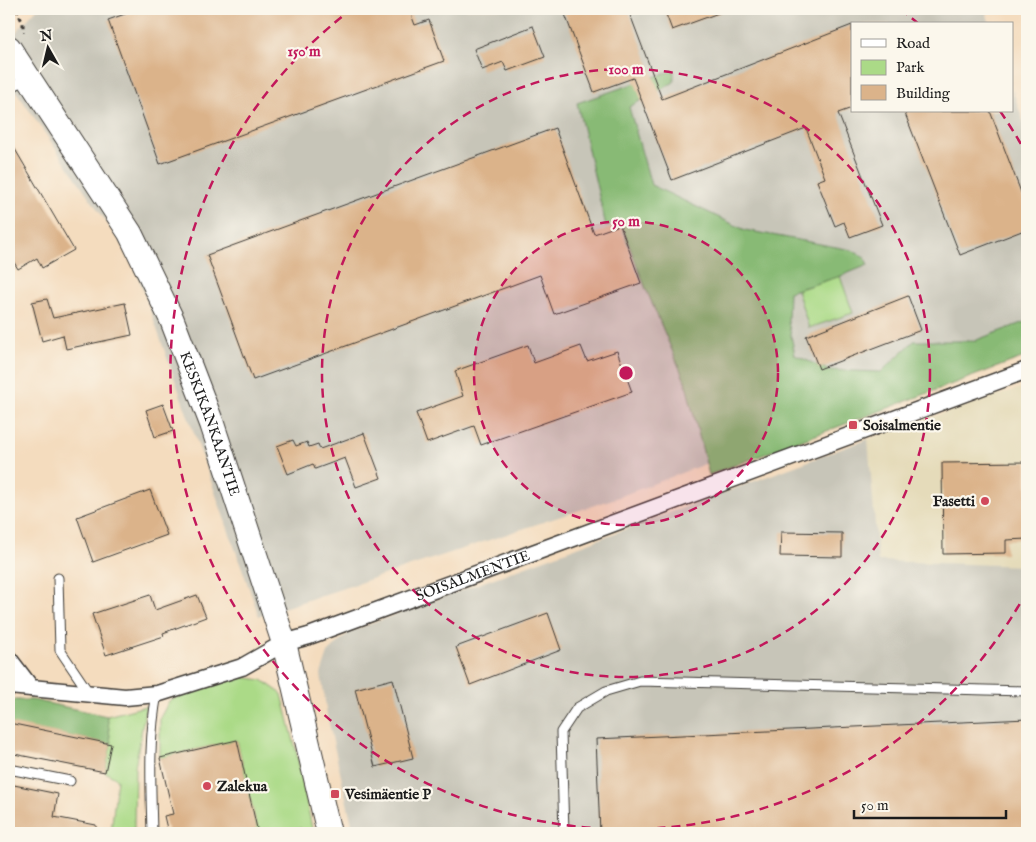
<svg xmlns="http://www.w3.org/2000/svg" width="1036" height="842" font-family="'IM FELL English',serif">
<rect width="100%" height="100%" fill="#fbf7ec"/>
<filter id="ink" filterUnits="userSpaceOnUse"><feTurbulence type="fractalNoise" baseFrequency=".02" numOctaves="2"/><feDisplacementMap in="SourceGraphic" scale="10" xChannelSelector="R" yChannelSelector="G"/><feConvolveMatrix kernelMatrix="1 2 1 2 8 2 1 2 1" color-interpolation-filters="sRGB"/></filter>
<filter id="wash" filterUnits="userSpaceOnUse"><feTurbulence type="fractalNoise" baseFrequency=".0096" numOctaves="4" result="noise"/><feDisplacementMap in="SourceGraphic" scale="20" xChannelSelector="R" yChannelSelector="G"/><feGaussianBlur stdDeviation="1.12" result="paint"/><feColorMatrix in="noise" values="0 0 0 0 0 0 0 0 0 0 0 0 0 0 0 0 0 1.4 0 .05"/><feComposite in="paint" operator="in"/></filter>
<g filter="url(#wash)">
<rect width="100%" height="100%" fill="#f4dcbe"/>
<path fill="#e5dbba" d="M 1027,386 L 1027,566 L 878,562 L 868,439 L 959,408 Z"/>
<path fill="#c7c5b8" d="M 37,9 L 985,9 L 990,24 L 852,24 L 852,111 L 1012,111 L 1012,89 L 1027,132 L 1027,341 L 616,498 L 259,616 L 132,259 L 9,81 L 9,40 Z
M 868,439 L 878,561 L 1027,566 L 1027,833 L 354,833 L 327,715 L 321,674 L 328,653 L 349,632 Z"/>
<path fill="#abda87" stroke="#647b52" d="M 840,276 L 853,313 L 809,328 L 797,290 Z
M 241,677 L 262,680 L 282,694 L 296,750 L 313,833 L 302,833 L 301,828 L 271,833 L 258,833 L 237,740 L 160,758 L 160,718 L 169,701 L 187,693 Z
M 146,706 L 135,767 L 134,827 L 135,833 L 112,833 L 112,824 L 117,779 L 105,772 L 111,744 L 107,716 Z"/>
<path fill="#88ba74" stroke="#526b48" d="M 674,70 L 674,82 L 629,107 L 651,185 L 745,230 L 852,250 L 865,258 L 868,265 L 841,276 L 789,292 L 788,321 L 795,355 L 828,370 L 881,372 L 914,341 L 974,341 L 1027,321 L 1027,356 L 709,475 L 685,381 L 646,289 L 620,222 L 606,226 L 577,103 Z
M 9,700 L 33,700 L 107,716 L 111,744 L 9,724 Z"/>
<g id="blocks">
<path fill="#dbb38a" d="M 139,9 L 409,9 L 415,25 L 429,20 L 444,61 L 160,164 L 108,20 Z
M 563,9 L 628,9 L 662,99 L 852,25 L 852,108 L 838,113 L 882,225 L 850,237 L 844,222 L 835,226 L 817,181 L 825,178 L 806,128 L 672,180 L 633,78 L 594,92 Z
M 664,9 L 724,9 L 724,11 L 672,30 Z
M 533,26 L 545,57 L 507,71 L 503,62 L 482,70 L 474,49 Z
M 904,111 L 990,111 L 1027,208 L 1027,229 L 960,255 Z
M 555,128 L 594,234 L 620,225 L 641,283 L 554,314 L 540,275 L 253,380 L 207,255 Z
M 9,139 L 74,250 L 42,268 L 37,258 L 18,269 L 9,254 Z
M 908,296 L 921,330 L 819,369 L 806,336 Z
M 47,299 L 53,318 L 125,303 L 132,335 L 66,349 L 63,335 L 42,341 L 32,302 Z
M 528,345 L 534,363 L 581,346 L 587,361 L 617,351 L 632,392 L 481,445 L 474,426 L 427,443 L 416,413 L 463,396 L 455,371 Z
M 163,404 L 173,431 L 155,437 L 146,410 Z
M 364,433 L 381,478 L 356,487 L 345,458 L 315,469 L 313,464 L 288,474 L 277,446 L 293,440 L 296,446 L 307,442 L 309,447 L 318,444 L 320,449 Z
M 1027,462 L 1027,539 L 1006,540 L 1006,553 L 943,554 L 942,463 Z
M 150,490 L 167,535 L 93,562 L 77,517 Z
M 781,532 L 842,533 L 842,557 L 780,556 Z
M 150,595 L 155,610 L 197,595 L 206,617 L 163,633 L 164,636 L 106,655 L 92,614 Z
M 548,613 L 561,650 L 470,685 L 456,647 Z
M 393,679 L 413,758 L 375,767 L 355,689 Z
M 1027,719 L 1027,833 L 600,833 L 596,739 Z
M 9,723 L 111,744 L 105,772 L 9,753 Z
M 237,740 L 258,833 L 168,833 L 164,816 L 173,814 L 160,758 Z
M 9,784 L 58,794 L 54,817 L 96,825 L 96,833 L 9,833 Z"/>
</g>
</g>
<g filter="url(#ink)">
<use href="#blocks" fill-opacity="0" stroke="#3c3934" stroke-width="1"/>
<g fill="none" stroke-linecap="round" stroke-linejoin="round">
<g stroke="#3c3934" stroke-width="11">
<path id="lane" d="M 9,88 L 28,79
M 58,578 L 60,650 L 89,693
M 9,769 L 70,781
M 152,833 C 151,787 148,740 157,694
M 564,833 L 561,732 L 577,708 L 606,691 L 640,681 L 1027,691"/>
</g>
<g stroke="#3c3934" stroke-width="19">
<g id="street">
<path id="s1" d="M 9,659 L 31,688 L 125,697 L 157,694 L 242,667 L 284,643 L 309,636 L 1027,370"/>
<path d="M 9,686 L 31,688"/>
</g>
</g>
<g stroke="#3c3934" stroke-width="26">
<g id="secondary">
<path id="s2" d="M 9,48 L 130,233 L 172,320 L 212,424 L 284,643 L 329,833"/>
</g>
</g>
<path stroke="#3c3934" stroke-width="3" stroke-dasharray="4 4" stroke-linecap="butt" d="M 16,9 L 23,23 L 23,32"/>
<use href="#lane" stroke="#fff" stroke-width="9"/>
<use href="#street" stroke="#fff" stroke-width="16"/>
<use href="#secondary" stroke="#fff" stroke-width="24"/>
</g>
</g>
<circle cx="626" cy="373" r="152" fill="#c2185b" fill-opacity=".12"/>
<g fill="none" stroke="#c2185b" stroke-width="2.5" stroke-dasharray="9 6">
<circle cx="626" cy="373" r="152"/>
<circle cx="626" cy="373" r="304"/>
<path d="M1027 591A456 456 0 1 1 352 9M900 9A456 456 0 0 1 919 24M1000 111A456 456 0 0 1 1027 155"/>
</g>
<g fill="#d1495b" stroke="#fbf7ec" stroke-width="2">
<rect x="848" y="420" width="10" height="10" rx="2.5"/>
<circle cx="985" cy="501" r="5"/>
<circle cx="207" cy="786" r="5"/>
<rect x="330" y="789" width="10" height="10" rx="2.5"/>
</g>
<g text-anchor="middle" stroke-width="4.5" stroke-linejoin="round" paint-order="stroke">
<g font-size="15" fill="#1c1c1c" stroke="#fbf7ec">
<text dy="5" stroke="none"><textPath href="#s2" startOffset="428">KESKIKANKAANTIE</textPath></text>
<text dy="5" stroke="none"><textPath href="#s1" startOffset="501">SOISALMENTIE</textPath></text>
</g>
<g font-size="15" font-weight="bold" fill="#1c1c1c" stroke="#fbf7ec" text-anchor="start">
<text x="863" y="430">Soisalmentie</text>
<text x="975" y="506" text-anchor="end">Fasetti</text>
<text x="217" y="791">Zalekua</text>
<text x="345" y="799">Vesimäentie P</text>
</g>
</g>
<circle cx="626" cy="373" r="8" fill="#c2185b" stroke="#fbf7ec" stroke-width="2.5"/>
<g font-size="15" text-anchor="middle" font-weight="bold" fill="#c2185b" stroke="#fbf7ec" stroke-width="4.5" stroke-linejoin="round" paint-order="stroke">
<text x="304" y="56">150 m</text>
<text x="626" y="74">100 m</text>
<text x="626" y="226">50 m</text>
</g>
<rect width="1036" height="842" fill="none" stroke="#fbf7ec" stroke-width="30"/>
<rect x="851" y="22" width="162" height="90" fill="#fbf7ec" stroke="#a29f99"/>
<rect x="861" y="39" width="25" height="8" fill="#ffffff" stroke="#a29f99"/>
<text x="896" y="48" font-size="15" fill="#1c1c1c">Road</text>
<rect x="861" y="60" width="25" height="15" fill="#abda87" stroke="#a29f99"/>
<text x="896" y="72" font-size="15" fill="#1c1c1c">Park</text>
<rect x="861" y="85" width="25" height="15" fill="#dbb38a" stroke="#a29f99"/>
<text x="896" y="98" font-size="15" fill="#1c1c1c">Building</text>
<g transform="translate(48 48) rotate(352)" stroke="#fbf7ec" stroke-width="4" paint-order="stroke">
<path d="M0-4L9 19L0 12L-9 19Z" fill="#1c1c1c"/>
<text y="-8" font-size="14" font-weight="bold" text-anchor="middle" fill="#1c1c1c">N</text>
</g>
<path d="M854 810v8h152v-8" fill="none" stroke="#1c1c1c" stroke-width="2.5"/>
<text x="861" y="810" font-size="15" fill="#1c1c1c" stroke="#fbf7ec" stroke-width="4" paint-order="stroke">50 m</text>
</svg>
